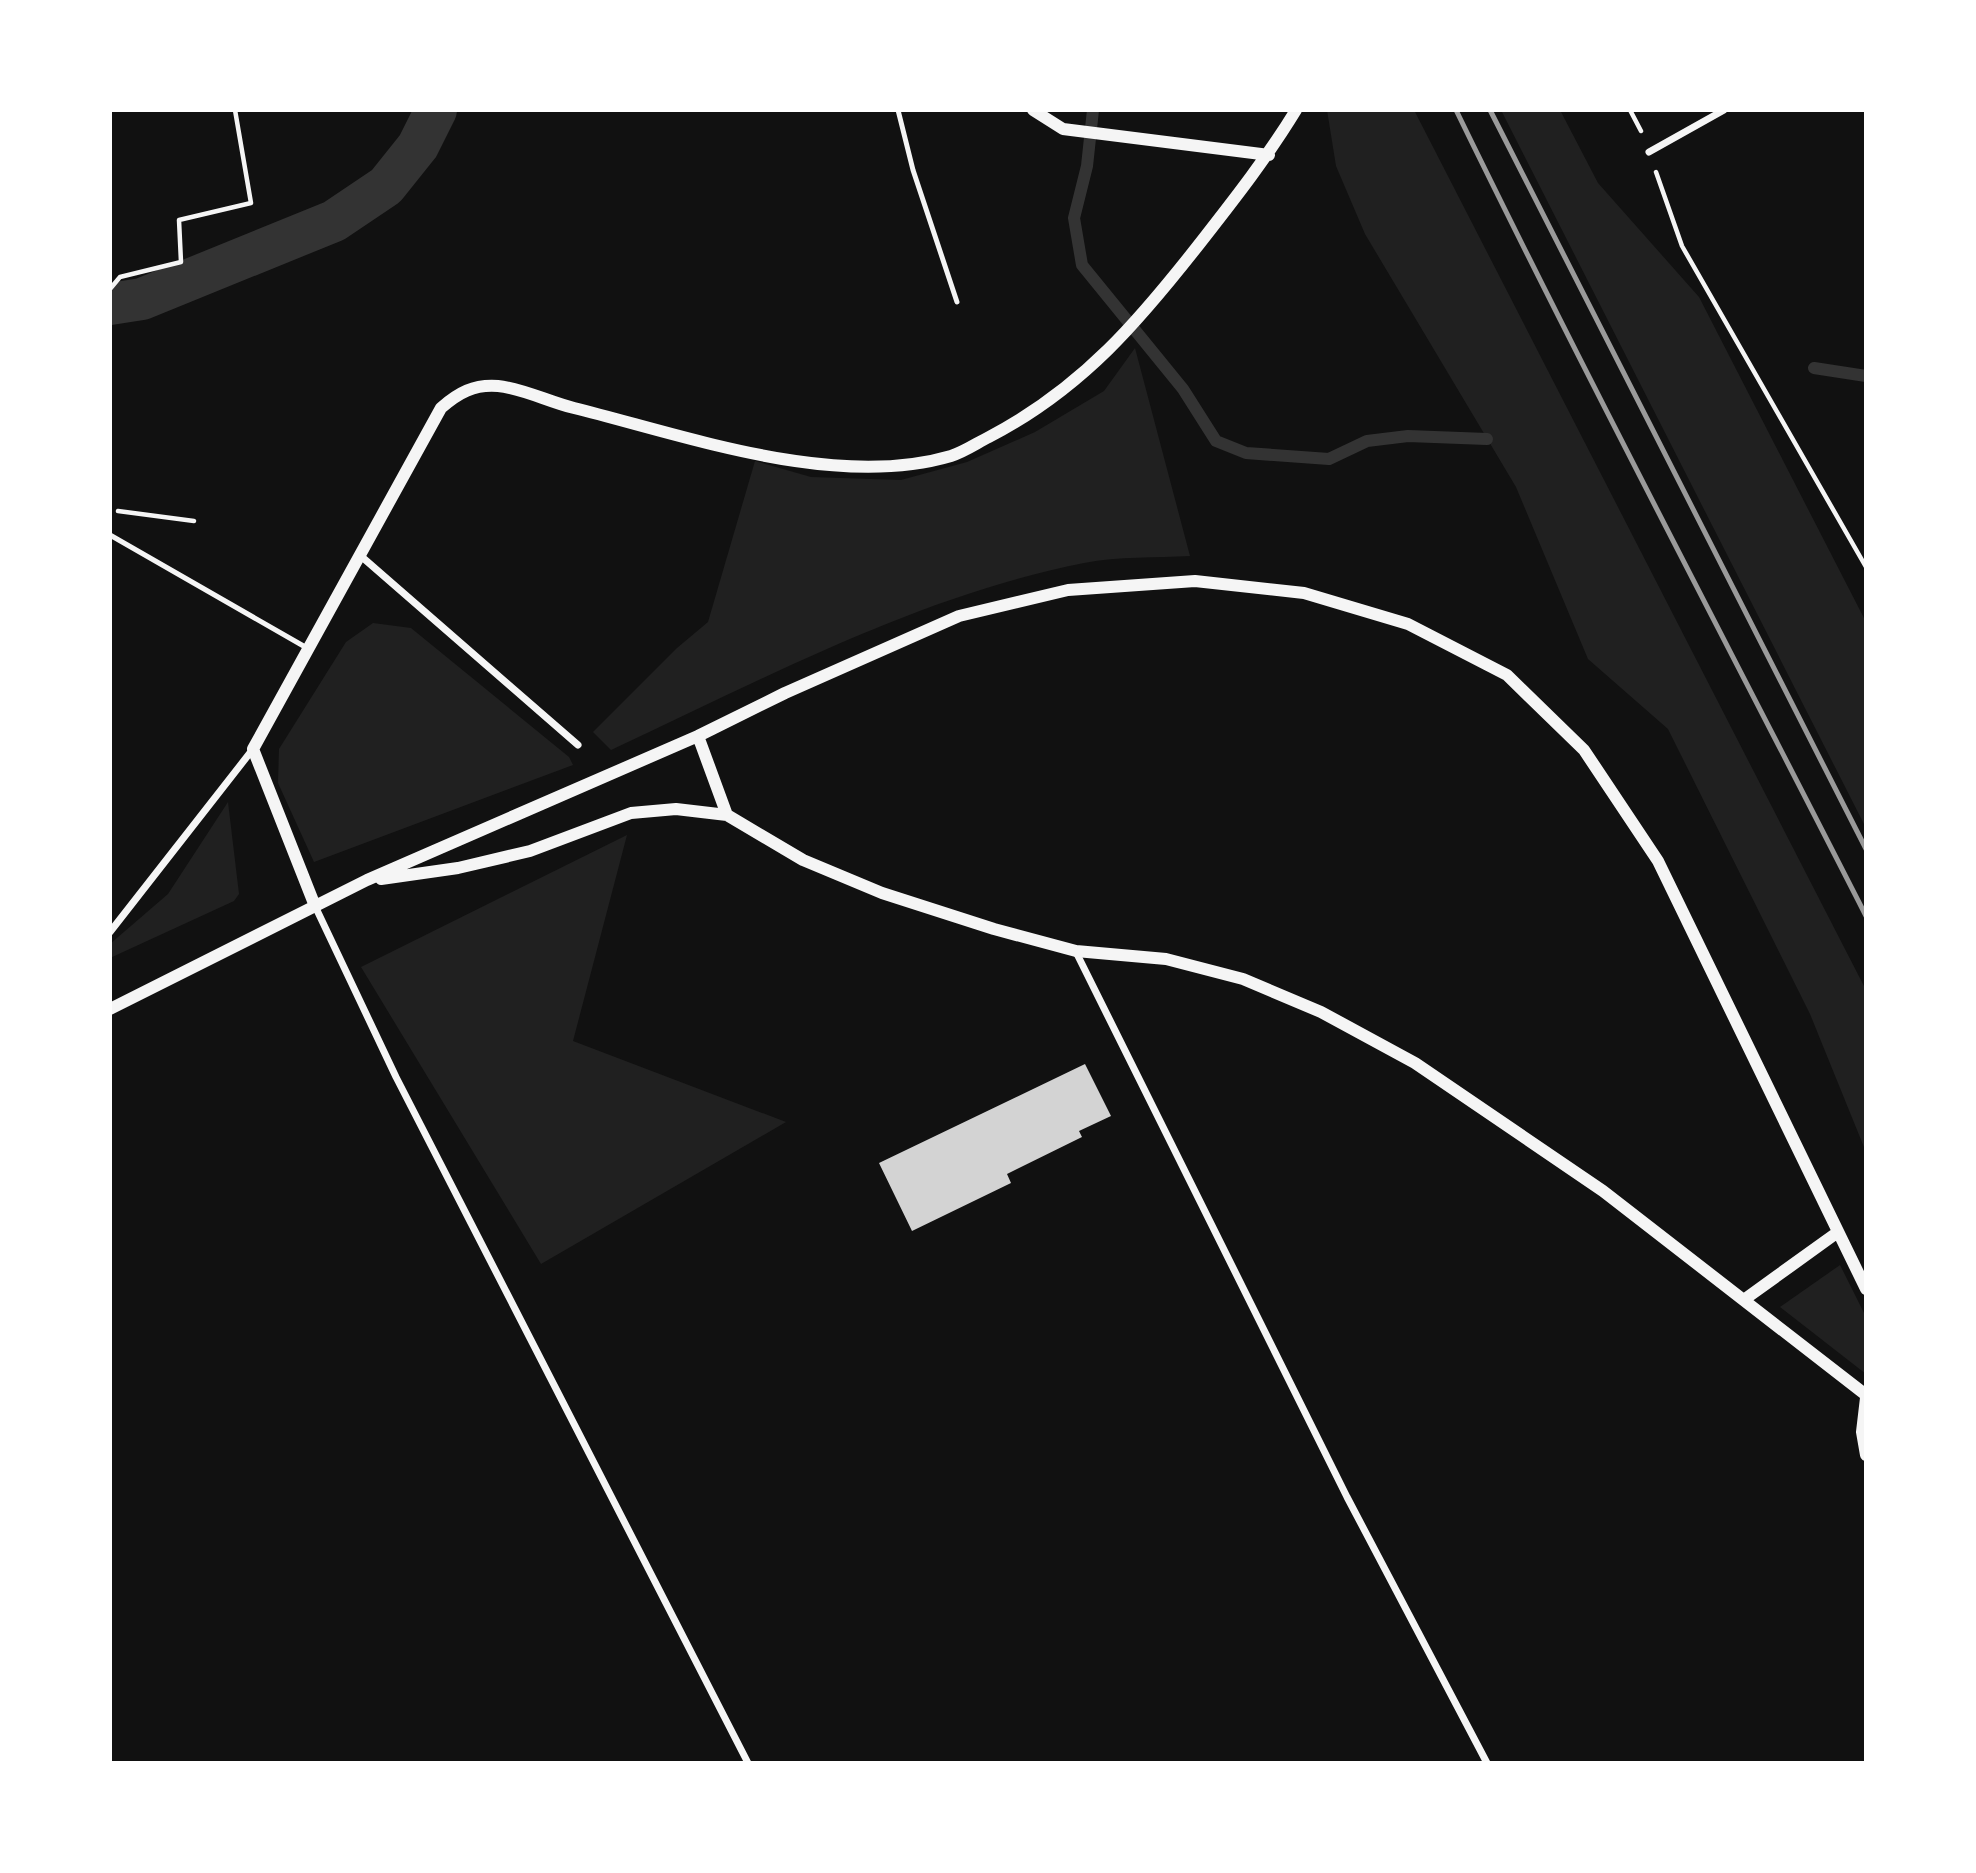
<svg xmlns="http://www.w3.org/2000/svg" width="1976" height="1873" font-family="Signika,sans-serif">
<rect width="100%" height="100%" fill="#111"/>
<path fill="#202020" d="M 1327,110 L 1414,110 L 1866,990 L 1866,1152 L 1810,1014 L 1668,729 L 1588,659 L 1516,487 L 1365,234 L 1336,166 Z
M 1501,110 L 1560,110 L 1598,183 L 1699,297 L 1866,622 L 1866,828 Z
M 1135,348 L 1190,556 C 1156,558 1118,556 1084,563 C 917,596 764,679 611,750 L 593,732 L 677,648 L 708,622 L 755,461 L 811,477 L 901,480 L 967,462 L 1035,432 L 1104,391 Z
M 373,623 L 411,628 L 569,757 L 573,765 L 314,862 L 278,783 L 279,749 L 346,642 Z
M 228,802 L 239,894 L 234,901 L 110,958 L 110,944 L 168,894 Z
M 627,835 L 573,1041 L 786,1122 L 541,1264 L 361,967 Z
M 1840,1265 L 1866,1317 L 1866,1374 L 1780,1307 Z"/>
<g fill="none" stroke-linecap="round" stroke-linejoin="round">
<path stroke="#333" stroke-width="12" d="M 1093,110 L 1087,166 L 1074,218 L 1082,265 L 1183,389 L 1216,441 L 1246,453 L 1329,459 L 1367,441 L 1408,436 L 1487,439
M 1814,368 L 1866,376"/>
<path stroke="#333" stroke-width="42" d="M 110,304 L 142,299 L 334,221 L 386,186 L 418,146 L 436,110"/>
</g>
<path fill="#d3d3d3" d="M 1085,1064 L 1111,1116 L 1079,1131 L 1082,1137 L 1007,1174 L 1011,1183 L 912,1231 L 879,1163 Z"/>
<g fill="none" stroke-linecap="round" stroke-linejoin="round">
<path stroke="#f5f5f5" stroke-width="4.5" d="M 1630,110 L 1641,131
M 1656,172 L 1682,246 L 1866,567
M 110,289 L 120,277 L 181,262 L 179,220 L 251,203 L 235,110
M 118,511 L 194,521"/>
<path stroke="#f5f5f5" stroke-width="5" d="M 898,110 L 913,170 L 957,302
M 110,535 L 307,648"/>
<path stroke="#f5f5f5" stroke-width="7" d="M 1649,152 L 1724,110
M 362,557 L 578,745
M 315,906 L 396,1077 L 748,1763
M 110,932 L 253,749
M 1076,952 L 1347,1497 L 1487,1763"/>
<path stroke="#f5f5f5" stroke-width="12" d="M 1033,110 L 1063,129 L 1269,155
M 698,736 L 727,815
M 381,879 L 458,868 L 530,851 L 631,813 L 676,809 L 727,815 L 803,860 L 882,893 L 994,929 L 1076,951 L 1166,959 L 1243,979 L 1321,1012 L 1415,1063 L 1603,1191 L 1866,1395
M 315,906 L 253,749 L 441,408 C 458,393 474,384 498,386 C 522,388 549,402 574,408 C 687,436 836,490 951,456 C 964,452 977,443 989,437 C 1083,388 1140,320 1204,238 C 1236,197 1268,156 1296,110
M 110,1009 L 367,880 L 698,736 L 785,693 L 959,616 L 1068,590 L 1195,581 L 1304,593 L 1408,624 L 1507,675 L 1584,750 L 1658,861 L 1866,1289
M 1745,1299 L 1838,1232
M 1866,1398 L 1862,1432 L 1866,1455"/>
<path stroke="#9a9a9a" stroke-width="5" d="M 1456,110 C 1588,381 1729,647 1866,916
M 1490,110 L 1866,849"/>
</g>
<rect width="1976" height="1873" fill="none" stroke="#ffffff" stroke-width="224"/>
</svg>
